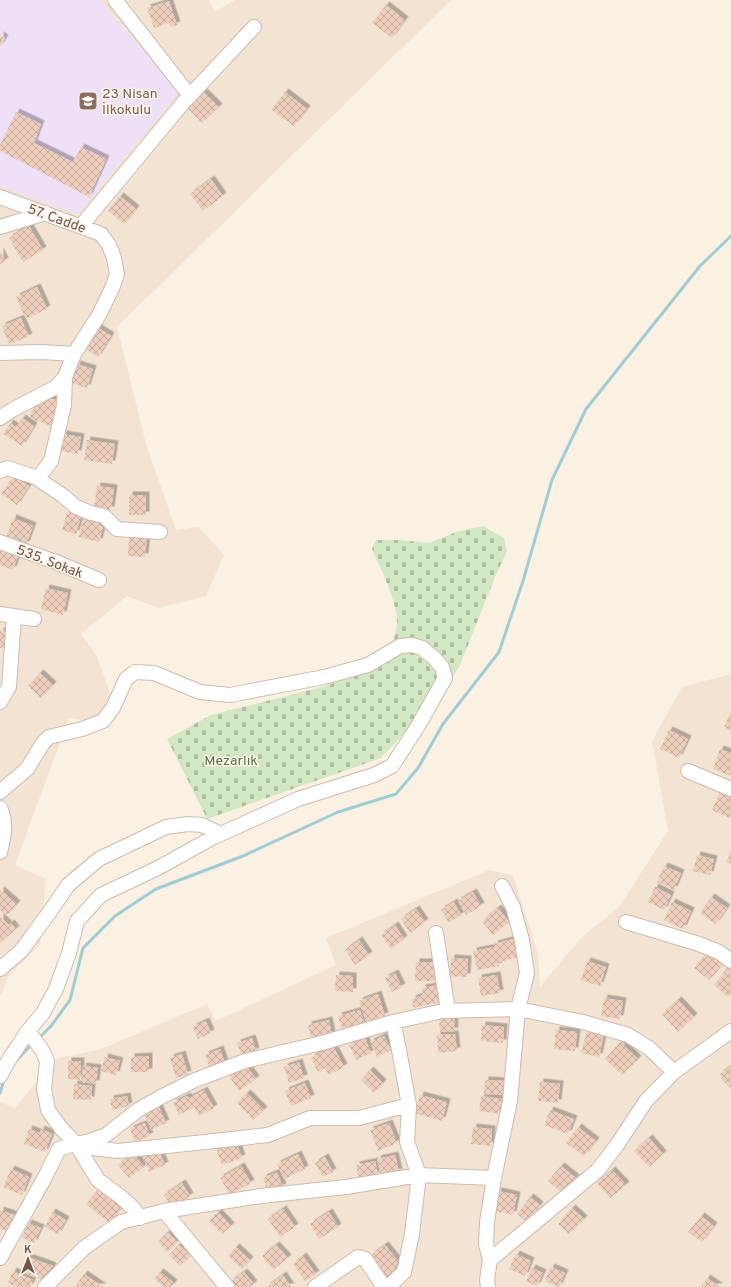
<svg xmlns="http://www.w3.org/2000/svg" width="731" height="1287" font-family="Overpass,sans-serif">
<defs>
<pattern id="cemetery-stones" width="16" height="16" patternUnits="userSpaceOnUse"><rect width="16" height="16" fill="#d2e7c3"/><path d="M2 7V4a2 2 0 0 1 4 0v3zM10 15v-3a2 2 0 0 1 4 0v3z" fill="#afbea0"/></pattern>
<pattern id="building-cross-hatch" width="8" height="8" patternUnits="userSpaceOnUse"><rect width="8" height="8" fill="#eecfbd"/><path d="M0 0l8 8M0 8l8-8" fill="none" stroke="#c5ab9c"/></pattern>
<filter id="shadow"><feDropShadow dx="3.5" dy="-3.5" stdDeviation="0" flood-color="#0004"/></filter>
</defs>
<rect width="100%" height="100%" fill="#fbf1e3"/>
<path fill="#f2e3d2" d="M 0,0 L 209,0 L 215,12 L 235,0 L 451,0 L 117,327 L 146,444 L 176,530 L 199,527 L 224,555 L 206,596 L 159,608 L 127,596 L 81,634 L 96,655 L 114,703 L 96,722 L 69,718 L 15,865 L 46,879 L 40,945 L 10,974 L 0,996 Z
M 731,674 L 731,1287 L 0,1287 L 0,1102 L 15,1108 L 56,1059 L 101,1049 L 207,1004 L 216,1021 L 336,965 L 326,938 L 489,870 L 513,875 L 538,954 L 540,987 L 581,938 L 619,907 L 668,831 L 652,741 L 682,687 Z"/>
<path fill="#eee0f7" d="M 0,0 L 100,0 L 179,92 L 77,215 L 0,186 Z"/>
<path fill="url(#cemetery-stones)" d="M 483,526 L 504,538 L 507,551 L 495,577 L 460,665 L 444,690 L 381,758 L 207,819 L 167,739 L 211,715 L 322,687 L 385,665 C 389,652 396,637 397,623 C 397,600 381,570 372,549 L 376,540 L 398,540 L 429,543 L 459,531 Z"/>
<g fill="none" stroke-linecap="round" stroke-linejoin="round">
<path stroke="#a0cdd4" stroke-width="3" d="M 38,1039 L 51,1026 L 70,1000 L 83,948 L 115,916 L 156,889 L 243,856 L 338,812 L 396,794 L 418,768 L 443,724 L 499,652 L 523,581 L 552,480 L 586,409 L 700,266 L 731,236
M 15,1062 L 32,1044
M 0,1093 L 4,1080"/>
</g>
<path fill="url(#building-cross-hatch)" filter="url(#shadow)" d="M 169,1 L 177,25 L 171,27 L 169,23 L 154,28 L 147,8 Z
M 386,5 L 405,20 L 392,38 L 372,23 Z
M 0,35 L 5,38 L 0,47 Z
M 204,92 L 219,107 L 202,123 L 187,108 Z
M 285,92 L 307,109 L 294,126 L 271,110 Z
M 16,112 L 41,124 L 34,143 L 73,162 L 81,147 L 106,159 L 89,197 L 0,151 L 0,145 Z
M 211,179 L 223,196 L 203,211 L 190,194 Z
M 120,196 L 136,209 L 124,224 L 108,211 Z
M 29,226 L 43,250 L 23,262 L 9,238 Z
M 0,251 L 5,261 L 0,264 Z
M 37,287 L 47,309 L 26,319 L 16,297 Z
M 21,318 L 29,337 L 9,344 L 2,326 Z
M 97,327 L 111,336 L 98,357 L 83,348 Z
M 77,364 L 93,369 L 87,388 L 71,383 Z
M 48,399 L 57,399 L 59,402 L 54,427 L 30,418 L 31,411 Z
M 22,418 L 34,426 L 22,446 L 3,434 L 10,423 L 16,427 Z
M 63,434 L 81,437 L 78,454 L 60,451 Z
M 87,440 L 115,444 L 112,464 L 84,460 Z
M 13,476 L 29,486 L 17,505 L 1,494 Z
M 97,486 L 114,488 L 111,510 L 94,508 Z
M 129,495 L 146,495 L 146,515 L 129,515 Z
M 67,512 L 81,517 L 76,534 L 62,530 Z
M 13,518 L 33,526 L 26,545 L 6,538 Z
M 84,518 L 104,523 L 99,542 L 79,537 Z
M 129,535 L 147,537 L 145,557 L 128,556 Z
M 0,546 L 19,553 L 13,570 L 0,565 Z
M 46,588 L 68,593 L 63,615 L 41,609 Z
M 0,631 L 7,632 L 5,648 L 0,648 Z
M 40,673 L 53,685 L 41,698 L 28,686 Z
M 731,712 L 731,730 L 724,727 Z
M 669,730 L 688,739 L 679,758 L 660,749 Z
M 720,749 L 731,753 L 731,776 L 713,769 Z
M 720,792 L 731,797 L 731,815 L 729,818 L 712,810 Z
M 731,851 L 731,864 L 726,862 Z
M 697,855 L 714,859 L 710,875 L 693,871 Z
M 664,866 L 681,873 L 674,890 L 657,882 Z
M 655,887 L 671,895 L 664,910 L 648,902 Z
M 1,890 L 17,904 L 6,916 L 0,910 L 0,891 Z
M 473,892 L 481,906 L 466,915 L 458,901 Z
M 711,897 L 727,908 L 716,924 L 700,913 Z
M 454,902 L 461,915 L 449,923 L 441,910 Z
M 672,902 L 691,911 L 683,929 L 664,920 Z
M 498,908 L 509,922 L 493,935 L 482,921 Z
M 416,909 L 425,922 L 410,933 L 401,919 Z
M 0,917 L 1,917 L 9,925 L 11,923 L 16,929 L 0,943 Z
M 395,925 L 404,939 L 391,949 L 381,935 Z
M 513,939 L 518,957 L 499,962 L 496,949 L 499,966 L 477,970 L 473,951 L 495,947 L 494,944 Z
M 359,940 L 369,955 L 355,965 L 345,950 Z
M 708,951 L 723,964 L 709,980 L 694,968 Z
M 451,958 L 468,959 L 467,977 L 450,976 Z
M 587,961 L 606,967 L 600,986 L 581,980 Z
M 416,962 L 436,962 L 436,981 L 415,981 Z
M 728,967 L 731,969 L 731,994 L 728,997 L 714,985 Z
M 395,973 L 402,987 L 392,992 L 385,978 Z
M 336,975 L 353,976 L 353,992 L 335,991 Z
M 497,975 L 500,993 L 481,996 L 478,978 Z
M 438,985 L 441,1002 L 413,1008 L 412,999 L 423,995 L 422,988 Z
M 378,994 L 385,1016 L 366,1022 L 359,1001 Z
M 604,998 L 623,1001 L 620,1019 L 601,1016 Z
M 678,1000 L 694,1017 L 678,1032 L 662,1014 Z
M 360,1010 L 365,1025 L 343,1031 L 338,1016 Z
M 454,1018 L 455,1031 L 440,1032 L 439,1019 Z
M 329,1020 L 332,1036 L 312,1041 L 308,1025 Z
M 206,1021 L 211,1033 L 198,1039 L 193,1027 Z
M 482,1025 L 504,1027 L 503,1043 L 481,1041 Z
M 556,1030 L 577,1032 L 575,1051 L 554,1049 Z
M 587,1031 L 604,1035 L 599,1057 L 581,1053 Z
M 455,1034 L 457,1051 L 438,1053 L 437,1035 Z
M 384,1036 L 391,1050 L 377,1057 L 370,1042 Z
M 252,1038 L 256,1051 L 242,1056 L 237,1043 Z
M 365,1038 L 371,1053 L 356,1060 L 349,1045 Z
M 621,1041 L 625,1044 L 623,1045 L 638,1059 L 622,1075 L 605,1059 Z
M 333,1046 L 344,1067 L 329,1075 L 325,1068 L 318,1072 L 311,1058 Z
M 220,1049 L 225,1063 L 210,1068 L 205,1055 Z
M 182,1054 L 188,1074 L 176,1078 L 170,1058 Z
M 149,1056 L 149,1072 L 131,1072 L 131,1057 Z
M 105,1057 L 120,1061 L 116,1075 L 101,1071 Z
M 68,1061 L 81,1061 L 80,1080 L 68,1079 Z
M 299,1062 L 304,1078 L 289,1083 L 284,1067 Z
M 245,1064 L 256,1079 L 239,1091 L 229,1076 Z
M 83,1066 L 98,1068 L 96,1084 L 81,1082 Z
M 731,1066 L 731,1089 L 722,1080 L 720,1074 Z
M 370,1070 L 383,1083 L 374,1093 L 361,1080 Z
M 485,1080 L 506,1081 L 505,1095 L 484,1094 Z
M 540,1082 L 560,1084 L 558,1103 L 538,1101 Z
M 305,1083 L 311,1098 L 291,1106 L 285,1091 Z
M 74,1084 L 92,1086 L 91,1100 L 73,1099 Z
M 204,1090 L 214,1108 L 199,1116 L 194,1107 L 179,1115 L 173,1103 L 187,1096 L 189,1098 Z
M 247,1093 L 264,1110 L 253,1120 L 237,1103 Z
M 420,1095 L 447,1102 L 442,1121 L 415,1113 Z
M 127,1096 L 129,1106 L 112,1110 L 110,1099 Z
M 481,1096 L 503,1099 L 501,1114 L 479,1111 Z
M 158,1105 L 166,1123 L 151,1130 L 143,1112 Z
M 550,1110 L 574,1119 L 568,1134 L 544,1125 Z
M 145,1123 L 150,1136 L 135,1142 L 130,1129 Z
M 389,1123 L 397,1143 L 378,1151 L 370,1130 Z
M 473,1127 L 492,1129 L 491,1146 L 471,1144 Z
M 578,1127 L 596,1141 L 584,1156 L 566,1143 Z
M 29,1129 L 40,1133 L 41,1129 L 52,1134 L 45,1152 L 24,1144 Z
M 649,1138 L 663,1154 L 649,1167 L 634,1151 Z
M 236,1142 L 242,1158 L 222,1165 L 216,1149 Z
M 159,1151 L 165,1165 L 149,1172 L 143,1157 Z
M 133,1153 L 144,1167 L 129,1178 L 118,1165 Z
M 298,1154 L 305,1169 L 284,1179 L 277,1164 Z
M 395,1155 L 399,1172 L 381,1176 L 377,1159 Z
M 325,1157 L 333,1172 L 323,1177 L 315,1163 Z
M 375,1161 L 378,1175 L 359,1179 L 356,1165 Z
M 241,1166 L 251,1183 L 230,1195 L 220,1178 Z
M 561,1166 L 576,1178 L 563,1193 L 548,1181 Z
M 11,1169 L 29,1177 L 22,1195 L 3,1187 Z
M 612,1170 L 626,1185 L 610,1198 L 597,1183 Z
M 277,1172 L 283,1187 L 268,1192 L 263,1178 Z
M 182,1183 L 190,1196 L 178,1204 L 175,1200 L 170,1204 L 164,1195 Z
M 100,1187 L 123,1205 L 109,1223 L 86,1204 Z
M 498,1191 L 517,1195 L 513,1215 L 494,1211 Z
M 530,1197 L 540,1205 L 527,1222 L 517,1214 Z
M 572,1208 L 584,1219 L 569,1234 L 558,1224 Z
M 283,1209 L 295,1227 L 280,1237 L 268,1219 Z
M 0,1210 L 15,1215 L 9,1232 L 0,1229 Z
M 52,1212 L 66,1220 L 58,1234 L 45,1227 Z
M 218,1212 L 231,1226 L 222,1234 L 209,1221 Z
M 329,1212 L 338,1227 L 319,1239 L 310,1224 Z
M 701,1216 L 714,1226 L 702,1242 L 688,1232 Z
M 28,1223 L 41,1228 L 34,1243 L 22,1238 Z
M 168,1232 L 177,1242 L 167,1252 L 158,1242 Z
M 179,1245 L 191,1256 L 180,1266 L 169,1255 Z
M 276,1245 L 288,1258 L 273,1270 L 262,1256 Z
M 385,1245 L 398,1261 L 392,1273 L 386,1278 L 371,1255 Z
M 236,1247 L 250,1260 L 242,1269 L 228,1256 Z
M 516,1254 L 531,1261 L 525,1276 L 509,1269 Z
M 303,1256 L 316,1274 L 305,1281 L 293,1264 Z
M 28,1257 L 53,1266 L 47,1282 L 22,1272 Z
M 551,1267 L 565,1273 L 559,1287 L 545,1281 Z
M 532,1268 L 543,1273 L 537,1286 L 526,1281 Z
M 13,1271 L 33,1280 L 30,1287 L 17,1287 L 8,1283 Z
M 160,1272 L 174,1283 L 171,1287 L 164,1287 L 154,1279 Z
M 244,1272 L 254,1284 L 250,1287 L 234,1287 L 230,1282 Z
M 84,1274 L 103,1287 L 75,1287 Z
M 283,1275 L 291,1287 L 266,1287 Z
M 707,1278 L 720,1287 L 701,1287 Z"/>
<g fill="none" stroke-linecap="round" stroke-linejoin="round">
<g stroke="#cdbbae" stroke-width="16">
<path id="minor" d="M 115,0 L 190,96
M 0,197 L 101,234 L 109,245 L 114,258 L 117,274 L 113,286 L 99,315 L 74,354 L 65,377 L 56,387 L 12,410 L 0,418
M 81,226 L 183,103 L 254,27
M 0,227 L 45,213
M 0,353 L 41,352 L 74,354
M 0,471 L 7,468 L 35,477 L 62,495 L 76,507 L 91,513 L 104,516 L 117,529 L 160,532
M 38,478 L 51,461 L 64,405 L 65,377
M 0,542 L 56,562 L 99,580
M 0,614 L 34,619
M 0,702 L 9,687 L 14,616
M 688,771 L 731,789
M 0,792 L 27,769 L 43,743 L 49,737 L 82,729 L 103,721 L 113,708 L 126,679 L 135,672 L 154,673 L 200,692 L 230,695 L 324,677 L 368,665 L 400,646 L 412,645 L 422,648 L 434,658 L 442,667 L 445,678 L 418,726 L 392,766 L 374,775 L 298,799 L 212,838 L 158,868 L 101,895 L 77,921 L 69,953 L 56,989 L 43,1013 L 28,1031 L 10,1058 L 0,1076
M 0,808 C 7,822 4,837 0,852
M 626,922 L 696,943 L 719,952 L 731,961
M 436,933 L 448,1011
M 0,969 L 21,951 L 49,913 L 68,885 L 99,859 L 166,827 L 188,824 L 202,825 L 221,834
M 28,1031 L 42,1050 L 47,1061 L 44,1089 L 48,1110 L 61,1128 L 76,1144 L 93,1148 L 118,1151 L 205,1142 L 268,1135 L 310,1118 L 359,1118 L 409,1105
M 76,1144 L 98,1180 L 121,1197 L 133,1208 L 140,1218
M 164,1211 L 227,1287
M 0,1258 L 45,1177 L 59,1149 L 71,1145 L 90,1141 L 106,1135 L 138,1110 L 161,1097 L 193,1081 L 245,1061 L 322,1043 L 393,1022 L 443,1011 L 518,1009 L 583,1022 L 628,1035 L 649,1048 L 674,1072
M 490,1260 L 598,1170 L 617,1145 L 646,1101 L 674,1072 L 731,1031
M 45,1287 L 84,1248 L 121,1222 L 164,1211 L 261,1196 L 346,1187 L 419,1175 L 494,1178
M 315,1287 L 358,1257 L 365,1259 L 384,1287
M 388,1287 L 404,1272 L 412,1234 L 419,1175 L 407,1142 L 409,1105 L 399,1050 L 393,1022
M 488,1287 L 487,1280 L 490,1260 L 486,1244 L 487,1222 L 494,1178 L 510,1101 L 518,1009 L 527,973 L 522,940 L 513,907 L 502,886"/>
</g>
<use href="#minor" stroke="#fff" stroke-width="14"/>
</g>
<defs>
<g id="school-square" transform="scale(1)"><rect x="-9" y="-9" width="18" height="18" rx="4" fill="#8d6e63" stroke="#fef5e9"/><path d="M0-5L7-2L0 1L-7-2ZM-4 1L0 2.5L4 1V4Q0 6-4 4Z" fill="#fff"/></g>
</defs>
<g fill-rule="evenodd">
<use href="#school-square" x="88" y="101"/>
</g>
<g text-anchor="middle" stroke-width="3" stroke-linejoin="round" paint-order="stroke">
<g font-size="14" fill="#785e54" stroke="#fef5e9" text-anchor="start">
<text x="102" y="98">23 Nisan<tspan x="102" dy="16">İlkokulu</tspan></text>
</g>
<g font-size="14" fill="#71584b" stroke="#fef5e9">
<text transform="translate(57 218) rotate(20)" y="5">57. Cadde</text>
<text transform="translate(50 561) rotate(21)" y="5">535. Sokak</text>
</g>
<g font-size="14" fill="#547643" stroke="#fef5e9">
<text x="231" y="765">Mezarlık</text>
</g>
</g>
<g transform="translate(28 1259)" stroke="#fef5e9" stroke-width="3" paint-order="stroke">
<path d="M0-3L7 15L0 10L-7 15Z" fill="#71584b"/>
<text y="-6" font-size="11" font-weight="bold" text-anchor="middle" fill="#71584b">K</text>
</g>
</svg>
